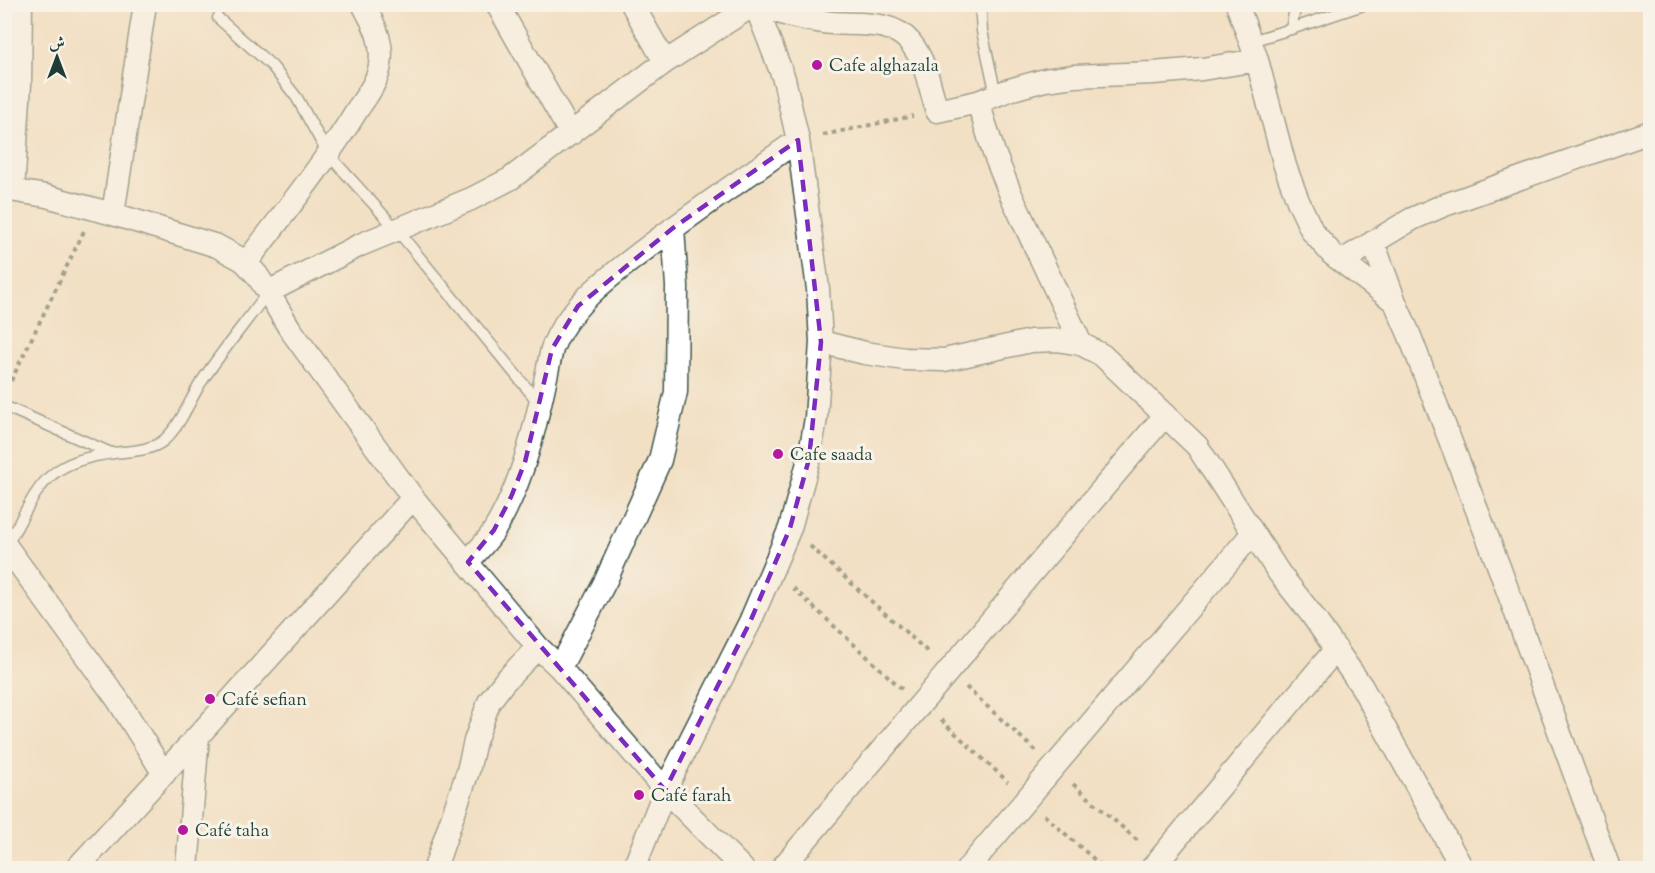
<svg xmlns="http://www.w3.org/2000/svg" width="1655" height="873" font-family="'Sorts Mill Goudy',Amiri,serif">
<rect width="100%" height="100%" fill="#f7f3e8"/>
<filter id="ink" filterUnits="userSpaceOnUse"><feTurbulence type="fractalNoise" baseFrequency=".0167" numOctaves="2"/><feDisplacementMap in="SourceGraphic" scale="12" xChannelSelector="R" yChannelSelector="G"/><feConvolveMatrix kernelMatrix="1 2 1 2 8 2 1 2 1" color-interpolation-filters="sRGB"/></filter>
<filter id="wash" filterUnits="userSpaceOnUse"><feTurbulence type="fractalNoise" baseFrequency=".008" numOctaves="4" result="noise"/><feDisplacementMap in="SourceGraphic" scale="24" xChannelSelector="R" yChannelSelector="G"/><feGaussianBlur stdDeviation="1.35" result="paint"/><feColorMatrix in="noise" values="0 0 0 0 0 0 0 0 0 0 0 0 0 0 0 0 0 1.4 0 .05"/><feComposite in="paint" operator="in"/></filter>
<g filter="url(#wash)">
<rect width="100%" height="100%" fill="#f2e0c4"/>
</g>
<g filter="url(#ink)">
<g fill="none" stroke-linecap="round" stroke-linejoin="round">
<g stroke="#3f554a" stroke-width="13">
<path id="service" d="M 980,4 L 982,31 L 996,95
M 218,18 L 272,66 L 297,98 L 328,154 L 397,230 L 539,403
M 1291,29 L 1366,4
M 1251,41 L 1291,29 L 1296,4
M 4,406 L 111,453
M 5,548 C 39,491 39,462 114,453 C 130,451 150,451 163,441 C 180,427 189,402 200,384 C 221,352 246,322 268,292"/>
</g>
<g stroke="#3f554a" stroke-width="25">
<path id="minor" d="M 497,4 L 571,134
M 632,4 L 665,62
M 756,4 C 770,9 785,15 800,18 C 810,20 821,22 832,23 C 858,25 892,20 910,42 C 926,61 930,88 937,111 L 978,102 L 1009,90 L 1045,80 L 1074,76 L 1153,73 L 1202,69 L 1257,60
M 1237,4 L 1257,60 L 1285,166 L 1298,201 L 1312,231 L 1332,254 L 1395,302
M 978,102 L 994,153 L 1011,195 L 1081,344
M 4,189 L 46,196 L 113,214 L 217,246 L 241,259 L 246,263 L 257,275 L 268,292 L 290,329 L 413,498 L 538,647 L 560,668 L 665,790 L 742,868
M 13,190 L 20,84 L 21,4
M 113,214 L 145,4
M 1373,242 L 1395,302 L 1409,334 L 1499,567 L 1609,868
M 1342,261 L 1412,219 L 1442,206 L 1650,132
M 246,263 C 284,213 324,164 357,110 C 366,97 378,81 380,65 C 384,42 374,24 363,4
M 268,292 L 360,245 L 471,199 L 510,179 L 665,62 L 755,4
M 821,342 L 865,353 L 905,359 L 944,360 L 1031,341 L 1057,340 L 1081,344 L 1102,355 L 1197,446 L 1279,573 L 1312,615 L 1362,687 L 1462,868
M 6,546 L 118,700 L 164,774
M 468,562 C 477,551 488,541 495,529 C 527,476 539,409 552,349 C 568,305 613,274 648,247 C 697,210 747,176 798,140
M 560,668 L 606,580 L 660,460 L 676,392 L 677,286 L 673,228
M 77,868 L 198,736 L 413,498
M 187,868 L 198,736
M 435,868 L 468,771 L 475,741 L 489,702 L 504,682 L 538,647
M 634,868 L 665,790 L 750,622 L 790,528 L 809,459 L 816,418 L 821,342 L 818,289 L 798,140 L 784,79 L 755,4
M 782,868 L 1165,415
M 968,868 L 1252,534
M 1152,868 L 1336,649"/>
</g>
<path stroke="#3f554a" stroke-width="4" stroke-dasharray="4.5 4.5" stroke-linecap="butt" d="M 823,135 L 913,116
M 7,389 L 84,231
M 810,546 L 930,654
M 793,588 L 902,689
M 966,687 L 1036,751
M 941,720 L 1008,782
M 1073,784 L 1139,842
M 1044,815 L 1104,868"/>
<use href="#service" stroke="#fff" stroke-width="10"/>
<use href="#minor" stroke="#fff" stroke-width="22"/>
</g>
</g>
<path d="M0 0H1655V873H0ZM 798,140 L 821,342 L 809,459 L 790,528 L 750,622 L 665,790 L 468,562 L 494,530 L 511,497 L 525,462 L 552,349 L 578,306 L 673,228 Z" fill="#f2e0c4" fill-opacity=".55" fill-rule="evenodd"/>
<path fill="none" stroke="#7b2cbf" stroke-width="4.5" stroke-dasharray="12 8" stroke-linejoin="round" d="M 798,140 L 821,342 L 809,459 L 790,528 L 750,622 L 665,790 L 468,562 L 494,530 L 511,497 L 525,462 L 552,349 L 578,306 L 673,228 Z"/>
<g fill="#b5179e" stroke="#f7f3e8" stroke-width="2">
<circle cx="817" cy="65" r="6"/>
<circle cx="778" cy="454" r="6"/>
<circle cx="210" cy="699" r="6"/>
<circle cx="639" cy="795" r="6"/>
<circle cx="183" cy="830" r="6"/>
</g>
<g text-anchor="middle" stroke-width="6" stroke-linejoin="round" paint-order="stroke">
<g font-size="18" fill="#1f3d34" stroke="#f7f3e8" text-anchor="start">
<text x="829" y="71">Cafe alghazala</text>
<text x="790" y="460">Cafe saada</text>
<text x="222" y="705">Café sefian</text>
<text x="651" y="801">Café farah</text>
<text x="195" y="836">Café taha</text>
</g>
</g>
<rect width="1655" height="873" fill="none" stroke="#f7f3e8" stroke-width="24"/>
<g transform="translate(57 57)" stroke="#f7f3e8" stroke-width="4.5" paint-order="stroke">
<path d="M0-4.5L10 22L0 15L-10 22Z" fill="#1f3d34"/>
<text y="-9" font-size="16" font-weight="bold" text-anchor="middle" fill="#1f3d34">ش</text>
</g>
</svg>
